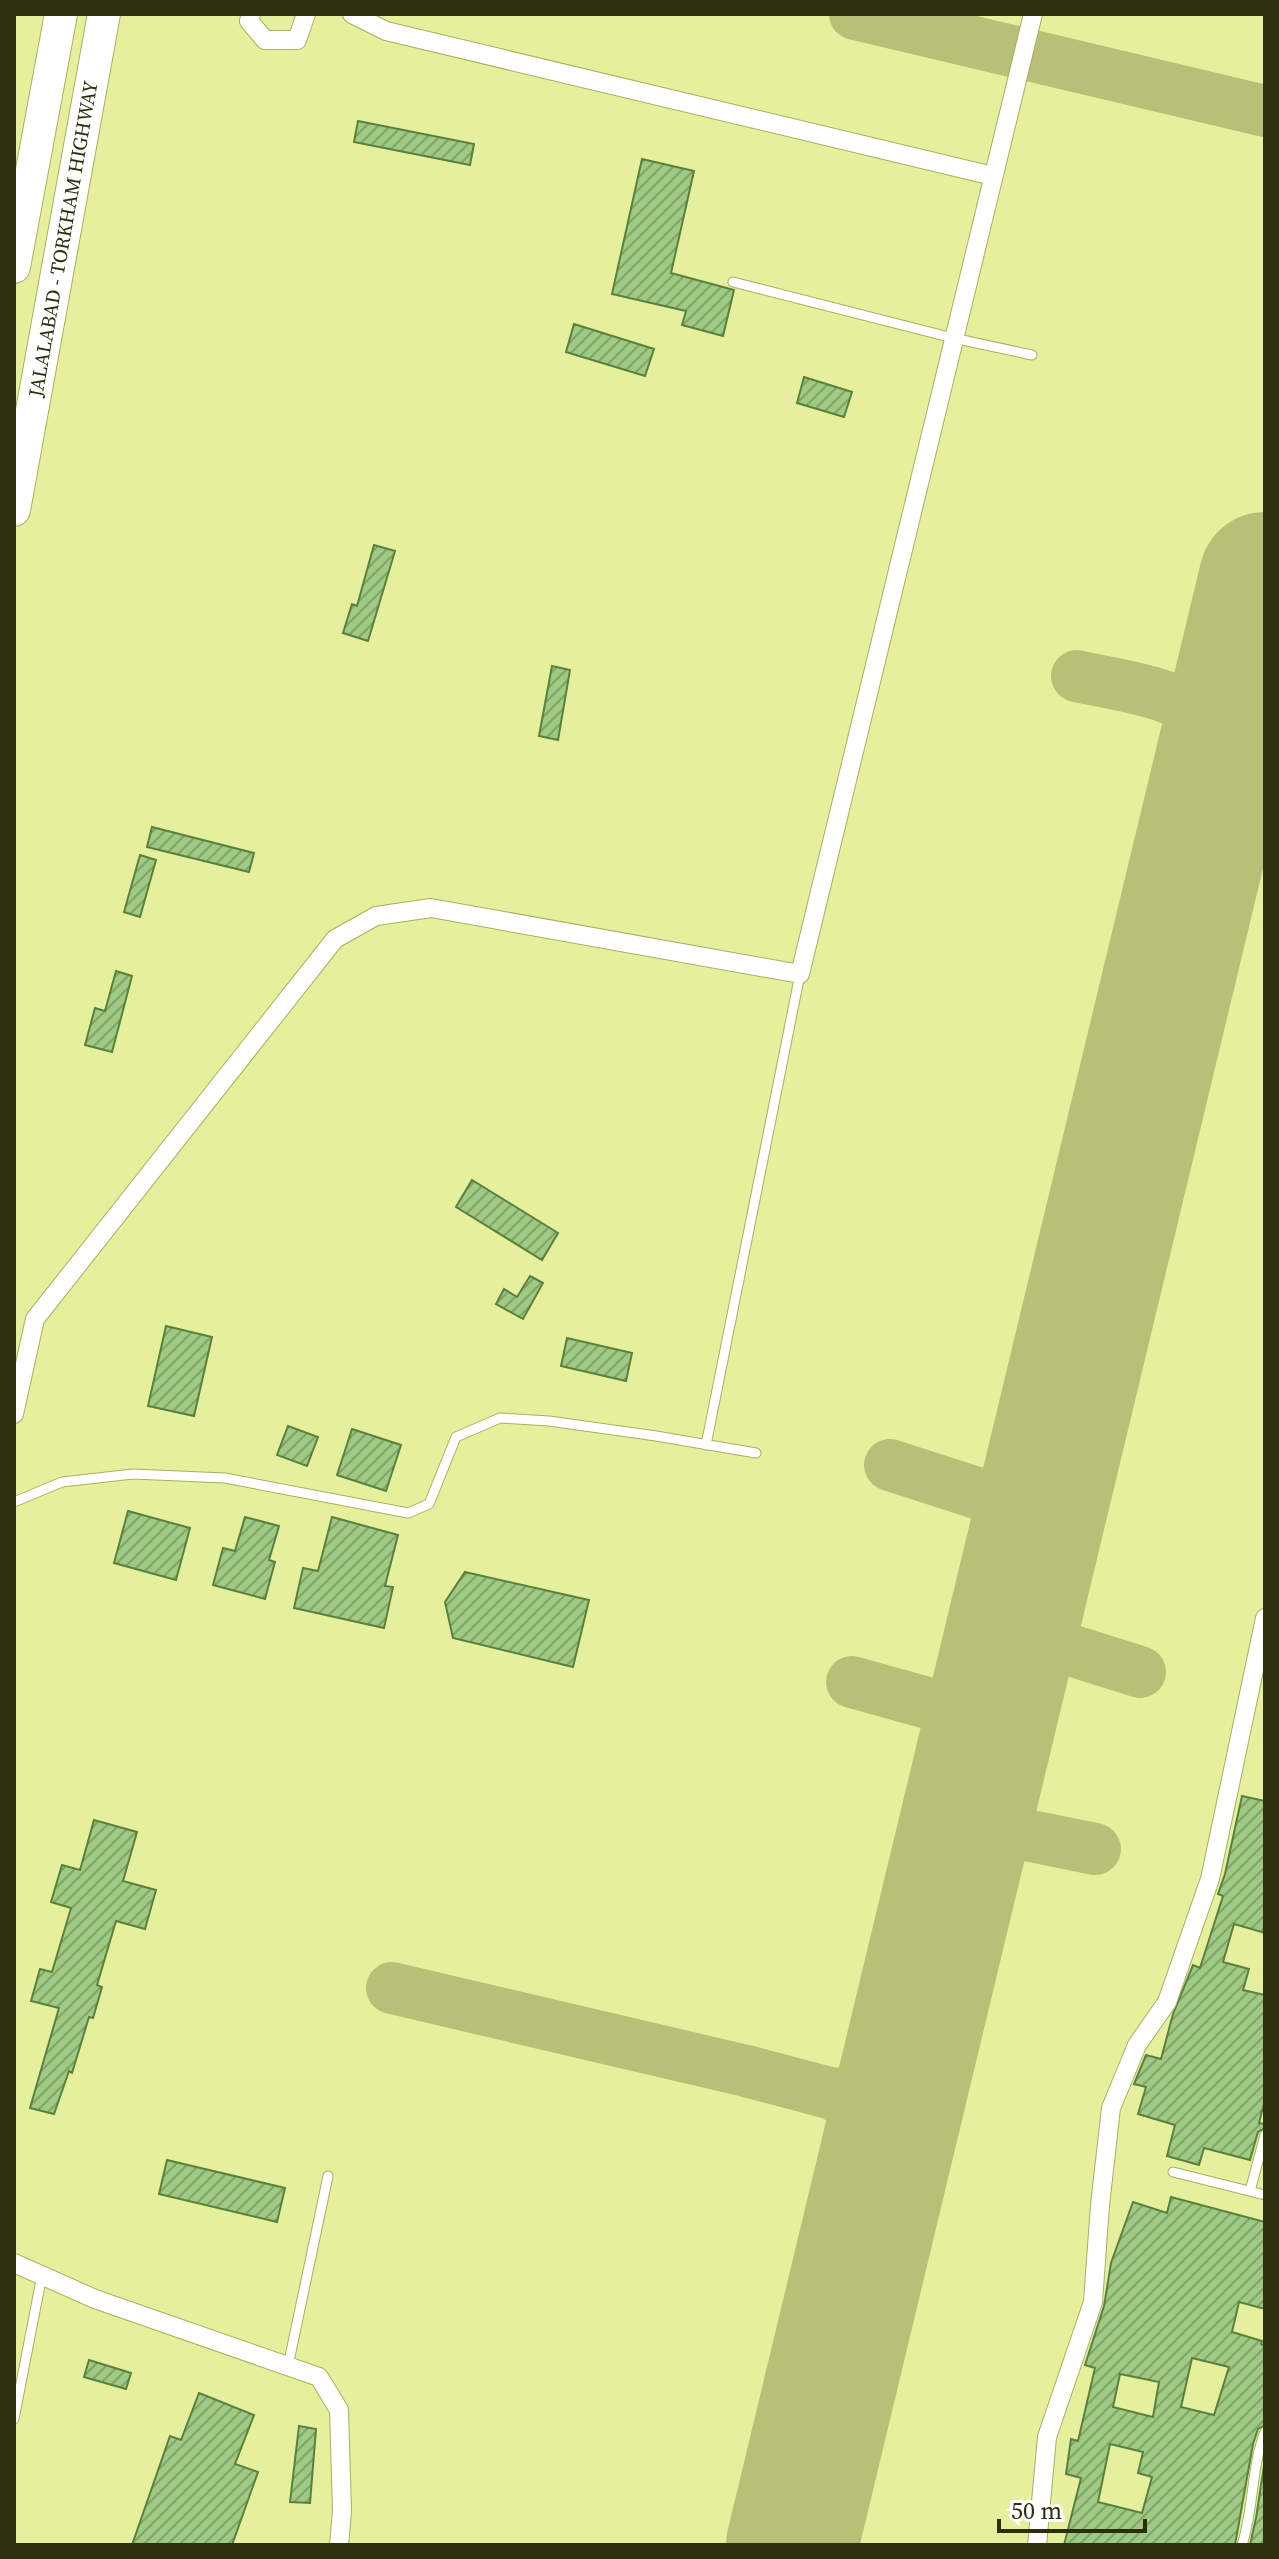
<svg xmlns="http://www.w3.org/2000/svg" width="1279" height="2559" font-family="'Source Serif 4',serif">
<defs>
<pattern id="building-hatch" width="6" height="6" patternUnits="userSpaceOnUse" patternTransform="scale(2)"><rect width="6" height="6" fill="#9eca83"/><path d="M-1 1l2-2M0 6l6-6M5 7l2-2" fill="none" stroke="#81a46a"/></pattern>
</defs>
<rect width="100%" height="100%" fill="#e6f09c"/>
<g fill="none" stroke-linecap="round" stroke-linejoin="round">
<path stroke="#b8c078" stroke-width="52" d="M 855,14 L 1265,111
M 1077,676 C 1117,686 1201,692 1214,738 C 1219,756 1216,776 1214,795
M 1177,700 C 1191,698 1209,697 1221,688 C 1243,670 1249,631 1258,606
M 890,1465 L 983,1495 L 1003,1511 L 1020,1555 L 1020,1603
M 983,1495 C 1043,1477 1045,1458 1067,1404
M 1013,1632 L 1140,1672
M 852,1682 L 992,1721
M 967,1823 L 1095,1849
M 392,1988 L 746,2071 L 833,2094 L 853,2107 L 873,2133 L 878,2147 L 882,2179
M 833,2094 C 887,2090 900,2068 918,2021"/>
<path stroke="#b8c078" stroke-width="132" d="M 792,2545 L 1265,578"/>
</g>
<path fill="url(#building-hatch)" stroke="#59813d" stroke-width="2" fill-rule="evenodd" d="M 358,121 L 474,144 L 470,165 L 354,142 Z
M 642,159 L 694,171 L 671,273 L 734,290 L 723,336 L 682,325 L 686,311 L 612,294 Z
M 574,324 L 654,349 L 645,376 L 566,352 Z
M 804,377 L 852,392 L 844,417 L 797,403 Z
M 374,545 L 395,551 L 368,641 L 343,633 L 352,604 L 357,606 Z
M 552,666 L 570,670 L 558,740 L 539,736 Z
M 152,827 L 254,853 L 249,872 L 147,847 Z
M 140,855 L 156,860 L 140,917 L 124,912 Z
M 116,971 L 132,976 L 112,1052 L 85,1045 L 95,1008 L 105,1011 Z
M 472,1180 L 558,1233 L 542,1260 L 456,1207 Z
M 530,1276 L 543,1283 L 523,1319 L 496,1304 L 504,1289 L 517,1297 Z
M 166,1326 L 212,1337 L 194,1416 L 148,1406 Z
M 567,1338 L 632,1353 L 626,1381 L 561,1366 Z
M 288,1426 L 318,1437 L 307,1466 L 277,1455 Z
M 352,1429 L 401,1445 L 386,1491 L 337,1475 Z
M 128,1511 L 190,1528 L 176,1580 L 114,1563 Z
M 245,1517 L 279,1526 L 269,1560 L 275,1562 L 265,1599 L 213,1585 L 223,1548 L 235,1551 Z
M 332,1517 L 398,1535 L 385,1586 L 393,1587 L 384,1628 L 294,1608 L 303,1568 L 318,1571 Z
M 465,1572 L 589,1600 L 573,1667 L 453,1638 L 445,1602 Z
M 1242,1796 L 1265,1801 L 1265,1933 L 1234,1924 L 1223,1962 L 1249,1969 L 1243,1990 L 1265,1995 L 1265,2100 L 1259,2123 L 1265,2124 L 1265,2128 L 1258,2132 L 1250,2160 L 1204,2148 L 1199,2165 L 1167,2156 L 1175,2125 L 1138,2114 L 1146,2087 L 1134,2084 L 1146,2055 L 1161,2059 L 1173,2014 L 1193,1965 L 1200,1968 L 1223,1896 L 1218,1894 L 1225,1874 Z
M 94,1820 L 137,1832 L 123,1881 L 156,1890 L 145,1929 L 116,1921 L 97,1985 L 102,1987 L 93,2018 L 89,2017 L 72,2073 L 69,2071 L 54,2114 L 30,2108 L 59,2008 L 31,2001 L 40,1969 L 52,1972 L 71,1908 L 51,1902 L 62,1865 L 80,1870 Z
M 167,2160 L 285,2188 L 277,2222 L 159,2194 Z
M 1171,2197 L 1265,2222 L 1265,2309 L 1239,2302 L 1232,2332 L 1262,2341 L 1261,2344 L 1265,2346 L 1265,2425 L 1258,2429 L 1253,2444 L 1235,2545 L 1064,2545 L 1081,2478 L 1066,2474 L 1071,2439 L 1078,2441 L 1095,2368 L 1085,2365 L 1104,2306 L 1111,2263 L 1133,2202 L 1167,2213 ZM 1192,2358 L 1229,2367 L 1214,2415 L 1181,2407 ZM 1120,2374 L 1159,2382 L 1153,2417 L 1113,2407 ZM 1110,2444 L 1143,2452 L 1138,2473 L 1152,2477 L 1142,2513 L 1098,2502 Z
M 89,2360 L 131,2373 L 126,2389 L 84,2377 Z
M 199,2393 L 254,2415 L 235,2464 L 258,2472 L 232,2545 L 132,2545 L 170,2436 L 181,2440 Z
M 299,2426 L 316,2429 L 310,2503 L 290,2502 Z
M 1265,2459 L 1265,2545 L 1250,2545 L 1256,2518 Z"/>
<g fill="none" stroke-linecap="round" stroke-linejoin="round">
<g stroke="#a8b05e" stroke-width="11">
<path id="lane" d="M 733,282 L 953,338 L 1032,355
M 706,1445 L 800,974
M 14,1502 L 62,1482 L 133,1474 L 225,1478 L 408,1513 L 429,1504 L 456,1437 L 500,1418 L 549,1421 L 656,1436 L 756,1453
M 1173,2172 L 1265,2195
M 1250,2191 L 1265,2135
M 288,2366 L 328,2176
M 14,2419 L 42,2275
M 1242,2545 C 1254,2508 1251,2468 1265,2432"/>
</g>
<g stroke="#a8b05e" stroke-width="20">
<path id="street" d="M 251,14 L 249,21 L 265,40 L 297,40 L 306,14
M 352,14 L 386,31 L 993,176
M 14,1414 L 35,1319 L 335,939 L 376,916 L 431,908 L 800,974 L 1033,14
M 14,2263 L 95,2299 L 319,2377 L 339,2410 L 342,2511 L 339,2545
M 1037,2545 L 1047,2437 L 1093,2302 L 1100,2205 L 1111,2108 L 1137,2045 L 1167,2002 L 1210,1879 L 1265,1618"/>
</g>
<g stroke="#a8b05e" stroke-width="34">
<path id="highway" d="M 14,267 L 61,14
M 14,510 L 104,14"/>
</g>
<use href="#lane" stroke="#fff" stroke-width="9"/>
<use href="#street" stroke="#fff" stroke-width="18"/>
<use href="#highway" stroke="#fff" stroke-width="32"/>
</g>
<g text-anchor="middle" stroke-width="8" stroke-linejoin="round" paint-order="stroke">
<g font-size="20" fill="#2c2f0c" stroke="#fff">
<text transform="translate(63 239) rotate(-80)" y="7">JALALABAD - TORKHAM HIGHWAY</text>
</g>
</g>
<rect width="1279" height="2559" fill="none" stroke="#2c2f0c" stroke-width="32"/>
<path d="M999 2519v12h146v-12" fill="none" stroke="#2c2f0c" stroke-width="4"/>
<text x="1011" y="2519" font-size="24" fill="#2c2f0c" stroke="#ffffff" stroke-width="6" paint-order="stroke">50 m</text>
</svg>
